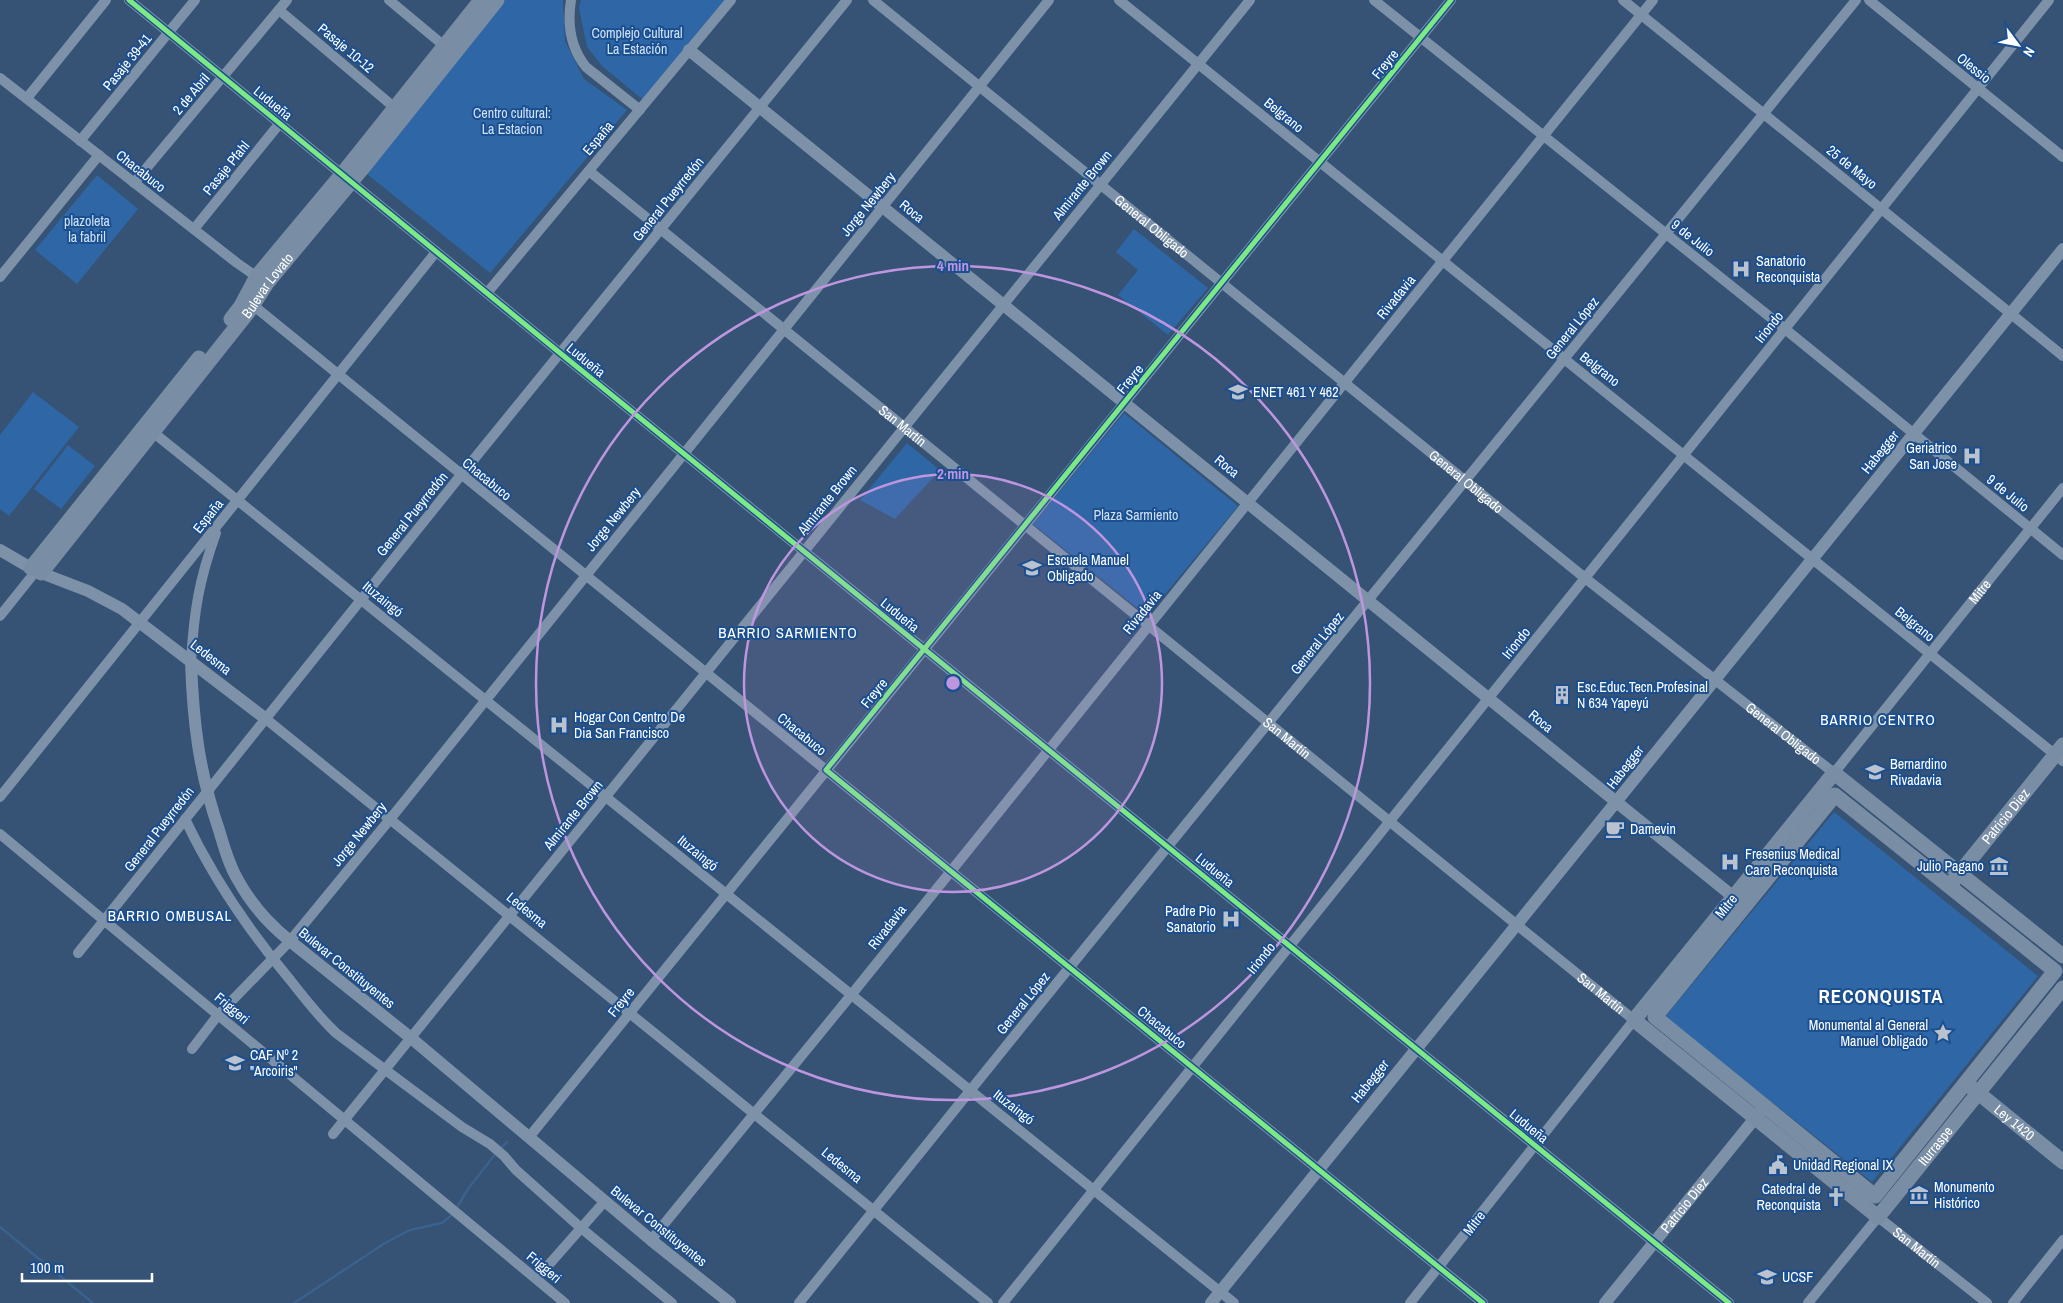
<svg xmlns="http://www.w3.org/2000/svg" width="2063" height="1303" font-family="'Archivo Narrow',sans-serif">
<rect width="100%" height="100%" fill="#365274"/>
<path fill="#2f66a5" d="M 505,0 L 563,0 L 565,41 L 584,79 L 627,110 L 490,273 L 367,174 Z
M 581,0 L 726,0 L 642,99 L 602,66 L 587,47 L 579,8 Z
M 97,175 L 138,209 L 77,284 L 35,250 Z
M 1134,229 L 1208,288 L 1168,335 L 1118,295 L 1138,270 L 1116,252 Z
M 33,392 L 79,427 L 9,516 L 0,509 L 0,435 Z
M 1124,413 L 1238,506 L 1147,616 L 1033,524 Z
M 907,443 L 940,470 L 895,519 L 860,500 Z
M 68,445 L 95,466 L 61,509 L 34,489 Z
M 1834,812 L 2038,976 L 1872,1182 L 1665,1017 Z"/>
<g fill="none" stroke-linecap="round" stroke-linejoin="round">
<path stroke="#3b618d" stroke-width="2.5" d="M 500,1149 L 507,1142
M 456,1209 L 468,1189 L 496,1153
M 0,1227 L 93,1303
M 294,1303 L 385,1243 L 410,1230 L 442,1223 L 453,1214"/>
<g stroke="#7d92a8" stroke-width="10">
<path d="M 129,0 L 560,353 L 1729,1303"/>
<path d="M 389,0 L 448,49"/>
<path d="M 571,0 C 567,25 570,47 586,67 L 640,110"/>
<path id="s1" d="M 873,0 L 1585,578 L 1834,773 L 2063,488"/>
<path d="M 1119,0 L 2063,761"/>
<path d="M 1374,0 L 1785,329 L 2063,555"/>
<path d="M 1623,0 L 2063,356"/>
<path d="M 1869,0 L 2063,157"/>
<path d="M 279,10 L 395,108"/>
<path d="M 0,78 L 237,263 L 260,279"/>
<path d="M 27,98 L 106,0"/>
<path d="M 80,141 L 195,0"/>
<path id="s2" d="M 589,171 L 1634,1020 L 1410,1303"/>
<path d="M 134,183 L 287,0"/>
<path d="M 194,229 L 280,123"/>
<path d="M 0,277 L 99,155"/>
<path d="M 487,293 L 731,0"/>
<path d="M 249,302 L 1483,1303"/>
<path d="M 149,429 L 1234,1303"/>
<path d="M 0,616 L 36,571"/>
<path d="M 191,661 C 194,611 199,580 216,533"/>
<path d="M 266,719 L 988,1303"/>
<path d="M 0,797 L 436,252"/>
<path d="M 185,819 C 213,878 249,931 291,981 C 305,999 319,1017 336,1033 L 462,1127 L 490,1144 L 504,1156 L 516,1170 L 581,1228 L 672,1303"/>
<path d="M 0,834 L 565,1303"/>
<path d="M 78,953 L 461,475 L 847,0"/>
<path d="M 192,1049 L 218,1015 L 290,941 L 391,818 L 1049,0"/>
<path d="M 333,1134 L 1250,0"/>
<path d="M 530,1136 L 1451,0"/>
<path d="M 651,1240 L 852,994 L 1653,0"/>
<path d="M 537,1278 L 605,1201"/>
<path d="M 799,1303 L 1069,968 L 1856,0"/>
<path d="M 1003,1303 L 2049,0"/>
<path id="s3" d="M 1808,1303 L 1878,1217 L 1987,1303"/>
<path d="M 2013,1303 L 2063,1240"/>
</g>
<g stroke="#7d92a8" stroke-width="12">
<path d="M 689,50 L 1741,903"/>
<path d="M 0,550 L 36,571 L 88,591 L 122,609 L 266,719"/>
<path d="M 191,661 C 193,722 199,772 219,830 C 224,847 229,865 238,880 C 251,904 269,924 290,941 L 411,1038 L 651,1240 L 730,1303"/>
<path d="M 1211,1303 L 2063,249"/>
<path id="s4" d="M 1605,1303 L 1760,1112"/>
</g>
<g stroke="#798da4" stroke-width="15">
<path d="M 231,319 L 241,306 L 257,276 L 343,173 L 481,0"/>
<path d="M 31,568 L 199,358"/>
<path id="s5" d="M 41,573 L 249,311 L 267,283 L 366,164 L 497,0"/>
<path d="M 1835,795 L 2055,971 L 1875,1196 L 1655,1017 Z"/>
<path id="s6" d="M 1954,880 L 2063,745"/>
<path id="s7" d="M 2063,956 L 1834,773 L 1634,1020 L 1878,1217 L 2063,988"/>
<path id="s8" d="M 1971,1087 L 2063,1162"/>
</g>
<g stroke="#1b4f8f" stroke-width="8">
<path id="cycleway" d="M 129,0 L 560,353 L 1729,1303
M 1451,0 L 826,770 L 1483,1303"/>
</g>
<use href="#cycleway" stroke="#7ce984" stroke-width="5"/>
</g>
<circle cx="953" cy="683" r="209" fill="#bd96df" fill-opacity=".12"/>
<g fill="none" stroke="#bd96df" stroke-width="2.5">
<circle cx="953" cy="683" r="209"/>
<circle cx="953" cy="683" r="417"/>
</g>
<defs>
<g id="hospital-bare" transform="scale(1.5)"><path d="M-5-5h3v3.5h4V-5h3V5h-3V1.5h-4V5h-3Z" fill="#b9c2ce" stroke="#1b4f8f" stroke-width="2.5" paint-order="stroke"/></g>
<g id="school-bare" transform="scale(1.5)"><path d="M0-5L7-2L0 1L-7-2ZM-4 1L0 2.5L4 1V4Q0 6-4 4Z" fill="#b9c2ce" stroke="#1b4f8f" stroke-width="2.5" paint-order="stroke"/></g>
<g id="building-bare" transform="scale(1.5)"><path d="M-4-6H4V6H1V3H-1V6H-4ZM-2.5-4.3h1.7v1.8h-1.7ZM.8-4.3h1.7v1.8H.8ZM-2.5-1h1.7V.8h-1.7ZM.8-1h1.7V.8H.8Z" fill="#b9c2ce" stroke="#1b4f8f" stroke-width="2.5" paint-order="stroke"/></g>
<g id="cafe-bare" transform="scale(1.5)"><path d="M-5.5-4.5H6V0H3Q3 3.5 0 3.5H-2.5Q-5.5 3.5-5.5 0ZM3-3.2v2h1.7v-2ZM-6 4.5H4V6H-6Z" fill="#b9c2ce" stroke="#1b4f8f" stroke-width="2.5" paint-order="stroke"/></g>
<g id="museum-bare" transform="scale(1.5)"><path d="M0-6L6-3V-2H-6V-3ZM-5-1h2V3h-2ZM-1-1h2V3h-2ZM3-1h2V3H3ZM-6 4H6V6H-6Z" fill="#b9c2ce" stroke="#1b4f8f" stroke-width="2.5" paint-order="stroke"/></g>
<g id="sight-bare" transform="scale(1.5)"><path d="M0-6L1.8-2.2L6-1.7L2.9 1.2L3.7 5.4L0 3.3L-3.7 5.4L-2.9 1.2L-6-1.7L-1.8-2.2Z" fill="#b9c2ce" stroke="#1b4f8f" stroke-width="2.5" paint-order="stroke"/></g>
<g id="civic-bare" transform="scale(1.5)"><path d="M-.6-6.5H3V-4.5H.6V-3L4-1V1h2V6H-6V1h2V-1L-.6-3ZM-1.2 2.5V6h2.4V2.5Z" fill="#b9c2ce" stroke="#1b4f8f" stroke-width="2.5" paint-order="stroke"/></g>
<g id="church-bare" transform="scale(1.5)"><path d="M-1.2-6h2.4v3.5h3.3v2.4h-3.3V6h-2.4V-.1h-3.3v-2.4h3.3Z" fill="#b9c2ce" stroke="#1b4f8f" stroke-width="2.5" paint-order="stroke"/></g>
<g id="university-bare" transform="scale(1.5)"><path d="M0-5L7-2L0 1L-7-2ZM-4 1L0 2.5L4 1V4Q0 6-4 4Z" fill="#b9c2ce" stroke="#1b4f8f" stroke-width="2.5" paint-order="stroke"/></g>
</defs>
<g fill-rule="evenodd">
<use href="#hospital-bare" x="1741" y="269"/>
<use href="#school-bare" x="1238" y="392"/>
<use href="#hospital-bare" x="1972" y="456"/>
<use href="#school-bare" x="1032" y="568"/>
<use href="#building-bare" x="1562" y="695"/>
<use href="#hospital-bare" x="559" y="725"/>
<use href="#school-bare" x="1875" y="772"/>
<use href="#cafe-bare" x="1615" y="829"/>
<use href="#hospital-bare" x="1730" y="862"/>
<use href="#museum-bare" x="1999" y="866"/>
<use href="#hospital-bare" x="1231" y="919"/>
<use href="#sight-bare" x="1943" y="1033"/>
<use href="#school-bare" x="235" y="1063"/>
<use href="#civic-bare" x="1778" y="1165"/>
<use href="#museum-bare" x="1919" y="1195"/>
<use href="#church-bare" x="1836" y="1197"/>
<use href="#university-bare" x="1767" y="1277"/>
</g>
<g text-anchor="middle" stroke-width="4" stroke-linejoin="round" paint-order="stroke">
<g font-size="14" fill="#cfe3fa" stroke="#1b4f8f">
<text x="637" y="38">Complejo Cultural<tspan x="637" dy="16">La Estación</tspan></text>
<text x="512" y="118">Centro cultural:<tspan x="512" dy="16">La Estacion</tspan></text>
<text x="87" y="226">plazoleta<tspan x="87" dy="16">la fabril</tspan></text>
<text x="1136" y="520">Plaza Sarmiento</text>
</g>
<g font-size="14" fill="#fff" stroke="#1b4f8f">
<text transform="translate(346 48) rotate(40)" y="5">Pasaje 10-12</text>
<text transform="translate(127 62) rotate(-51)" y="5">Pasaje 39-41</text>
<text transform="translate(1385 64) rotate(-51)" y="5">Freyre</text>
<text transform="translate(1974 68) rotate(39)" y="5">Olessio</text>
<text transform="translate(191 94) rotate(-50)" y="5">2 de Abril</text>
<text transform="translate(273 103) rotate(39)" y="5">Ludueña</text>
<text transform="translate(1284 115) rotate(39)" y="5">Belgrano</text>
<text transform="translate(598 138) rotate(-50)" y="5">España</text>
<text transform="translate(1852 167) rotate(39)" y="5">25 de Mayo</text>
<text transform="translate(226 168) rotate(-51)" y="5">Pasaje Pfahl</text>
<text transform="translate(141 171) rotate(38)" y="5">Chacabuco</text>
<text transform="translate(1082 185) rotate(-51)" y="5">Almirante Brown</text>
<text transform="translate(668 199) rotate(-51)" y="5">General Pueyrredón</text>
<text transform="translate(868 204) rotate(-51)" y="5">Jorge Newbery</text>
<text transform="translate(912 211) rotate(39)" y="5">Roca</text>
<text dy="5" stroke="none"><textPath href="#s1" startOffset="359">General Obligado</textPath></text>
<text transform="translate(1693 238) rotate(38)" y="5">9 de Julio</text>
<text dy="5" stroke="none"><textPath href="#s5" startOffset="366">Bulevar Lovato</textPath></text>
<text transform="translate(1396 297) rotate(-51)" y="5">Rivadavia</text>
<text transform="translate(1769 327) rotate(-51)" y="5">Iriondo</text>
<text transform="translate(1572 328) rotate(-51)" y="5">General López</text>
<text transform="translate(586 360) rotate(39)" y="5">Ludueña</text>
<text transform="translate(1600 369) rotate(38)" y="5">Belgrano</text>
<text transform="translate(1130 379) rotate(-51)" y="5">Freyre</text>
<text dy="5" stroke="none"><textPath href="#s2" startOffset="404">San Martín</textPath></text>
<text transform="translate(1880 452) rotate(-51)" y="5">Habegger</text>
<text transform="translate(1227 466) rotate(39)" y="5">Roca</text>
<text transform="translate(487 479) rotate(39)" y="5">Chacabuco</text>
<text dy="5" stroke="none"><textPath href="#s1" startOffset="764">General Obligado</textPath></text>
<text transform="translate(2008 493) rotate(39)" y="5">9 de Julio</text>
<text transform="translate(827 500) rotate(-51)" y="5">Almirante Brown</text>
<text transform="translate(412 514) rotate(-51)" y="5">General Pueyrredón</text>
<text transform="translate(208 516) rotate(-51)" y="5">España</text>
<text transform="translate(613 519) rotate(-51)" y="5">Jorge Newbery</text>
<text dy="5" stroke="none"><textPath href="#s1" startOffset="1466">Mitre</textPath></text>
<text transform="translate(383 599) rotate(39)" y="5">Ituzaingó</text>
<text transform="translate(1142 612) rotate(-51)" y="5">Rivadavia</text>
<text transform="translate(900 615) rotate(39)" y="5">Ludueña</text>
<text transform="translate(1915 624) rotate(39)" y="5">Belgrano</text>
<text transform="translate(1317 643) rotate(-51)" y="5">General López</text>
<text transform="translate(1516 643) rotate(-51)" y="5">Iriondo</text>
<text transform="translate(211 657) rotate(38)" y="5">Ledesma</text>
<text transform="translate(874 693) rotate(-51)" y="5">Freyre</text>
<text transform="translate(1541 721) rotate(39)" y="5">Roca</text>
<text dy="5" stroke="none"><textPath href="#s1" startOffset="1169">General Obligado</textPath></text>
<text transform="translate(802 734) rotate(39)" y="5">Chacabuco</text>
<text dy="5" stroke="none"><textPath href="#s2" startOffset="899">San Martín</textPath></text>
<text transform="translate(1625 767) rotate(-52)" y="5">Habegger</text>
<text transform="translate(573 815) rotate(-51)" y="5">Almirante Brown</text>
<text dy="5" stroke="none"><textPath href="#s6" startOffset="82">Patricio Diez</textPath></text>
<text transform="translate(159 829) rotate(-52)" y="5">General Pueyrredón</text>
<text transform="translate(359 834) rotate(-51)" y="5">Jorge Newbery</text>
<text transform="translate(698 853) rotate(39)" y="5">Ituzaingó</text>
<text transform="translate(1215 870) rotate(39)" y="5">Ludueña</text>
<text transform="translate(1726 906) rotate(-51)" y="5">Mitre</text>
<text transform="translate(527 910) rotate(39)" y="5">Ledesma</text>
<text transform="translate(887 927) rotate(-52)" y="5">Rivadavia</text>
<text transform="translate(1261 958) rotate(-51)" y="5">Iriondo</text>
<text transform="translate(347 968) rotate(39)" y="5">Bulevar Constituyentes</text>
<text dy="5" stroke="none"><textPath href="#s2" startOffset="1304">San Martín</textPath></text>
<text transform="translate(621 1002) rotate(-51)" y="5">Freyre</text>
<text transform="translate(1023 1003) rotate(-51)" y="5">General López</text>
<text transform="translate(232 1008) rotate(40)" y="5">Friggeri</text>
<text transform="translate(1162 1027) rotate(39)" y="5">Chacabuco</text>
<text transform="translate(1370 1081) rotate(-51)" y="5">Habegger</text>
<text transform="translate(1014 1107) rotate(38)" y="5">Ituzaingó</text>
<text dy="5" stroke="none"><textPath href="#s8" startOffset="56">Ley 1420</textPath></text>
<text transform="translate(1529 1126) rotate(39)" y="5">Ludueña</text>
<text dy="5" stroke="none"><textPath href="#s7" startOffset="1016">Iturraspe</textPath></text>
<text transform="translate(842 1165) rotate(39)" y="5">Ledesma</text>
<text dy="5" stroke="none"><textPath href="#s4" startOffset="126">Patricio Diez</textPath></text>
<text transform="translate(1474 1223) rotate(-52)" y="5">Mitre</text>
<text transform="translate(659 1226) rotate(39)" y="5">Bulevar Constituyentes</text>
<text dy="5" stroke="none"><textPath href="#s3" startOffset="160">San Martín</textPath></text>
<text transform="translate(544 1267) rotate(40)" y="5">Friggeri</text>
</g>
<g font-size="14" fill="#fff" stroke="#1b4f8f" text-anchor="start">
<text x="1756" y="266">Sanatorio<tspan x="1756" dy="16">Reconquista</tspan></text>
<text x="1253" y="397">ENET 461 Y 462</text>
<text x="1957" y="453" text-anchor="end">Geriatrico<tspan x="1957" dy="16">San Jose</tspan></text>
<text x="1047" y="565">Escuela Manuel<tspan x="1047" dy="16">Obligado</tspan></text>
<text x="1577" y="692">Esc.Educ.Tecn.Profesinal<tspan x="1577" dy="16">N 634 Yapeyú</tspan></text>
<text x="574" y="722">Hogar Con Centro De<tspan x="574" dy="16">Dia San Francisco</tspan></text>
<text x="1890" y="769">Bernardino<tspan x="1890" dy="16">Rivadavia</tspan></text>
<text x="1630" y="834">Damevin</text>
<text x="1745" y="859">Fresenius Medical<tspan x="1745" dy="16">Care Reconquista</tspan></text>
<text x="1984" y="871" text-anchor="end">Julio Pagano</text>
<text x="1216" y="916" text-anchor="end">Padre Pio<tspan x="1216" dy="16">Sanatorio</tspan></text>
<text x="1928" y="1030" text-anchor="end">Monumental al General<tspan x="1928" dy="16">Manuel Obligado</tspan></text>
<text x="250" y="1060">CAF Nº 2<tspan x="250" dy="16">"Arcoiris"</tspan></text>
<text x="1793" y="1170">Unidad Regional IX</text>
<text x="1934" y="1192">Monumento<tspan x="1934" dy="16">Histórico</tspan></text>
<text x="1821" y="1194" text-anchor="end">Catedral de<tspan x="1821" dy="16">Reconquista</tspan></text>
<text x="1782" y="1282">UCSF</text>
</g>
<g font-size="15" letter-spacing="1" fill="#fff" stroke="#1b4f8f">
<text x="788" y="638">BARRIO SARMIENTO</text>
<text x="1878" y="725">BARRIO CENTRO</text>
<text x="170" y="921">BARRIO OMBUSAL</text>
</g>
<g font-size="19" font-weight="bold" letter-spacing="1" fill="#fff" stroke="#1b4f8f">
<text x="1881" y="1003">RECONQUISTA</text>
</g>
</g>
<circle cx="953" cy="683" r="8" fill="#bd96df" stroke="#1b4f8f" stroke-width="2.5"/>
<g font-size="15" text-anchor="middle" font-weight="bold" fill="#bd96df" stroke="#1b4f8f" stroke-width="4" stroke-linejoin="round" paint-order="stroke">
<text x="953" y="271">4 min</text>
<text x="953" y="479">2 min</text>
</g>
<g transform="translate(2018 45) rotate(122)" stroke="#1b4f8f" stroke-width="4" paint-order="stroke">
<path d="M0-4L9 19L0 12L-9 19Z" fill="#ffffff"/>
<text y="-8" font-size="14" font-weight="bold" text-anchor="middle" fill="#ffffff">N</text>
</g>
<path d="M22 1273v8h130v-8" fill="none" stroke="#ffffff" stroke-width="2.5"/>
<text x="30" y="1273" font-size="15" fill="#ffffff" stroke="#1b4f8f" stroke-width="4" paint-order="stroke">100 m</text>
</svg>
